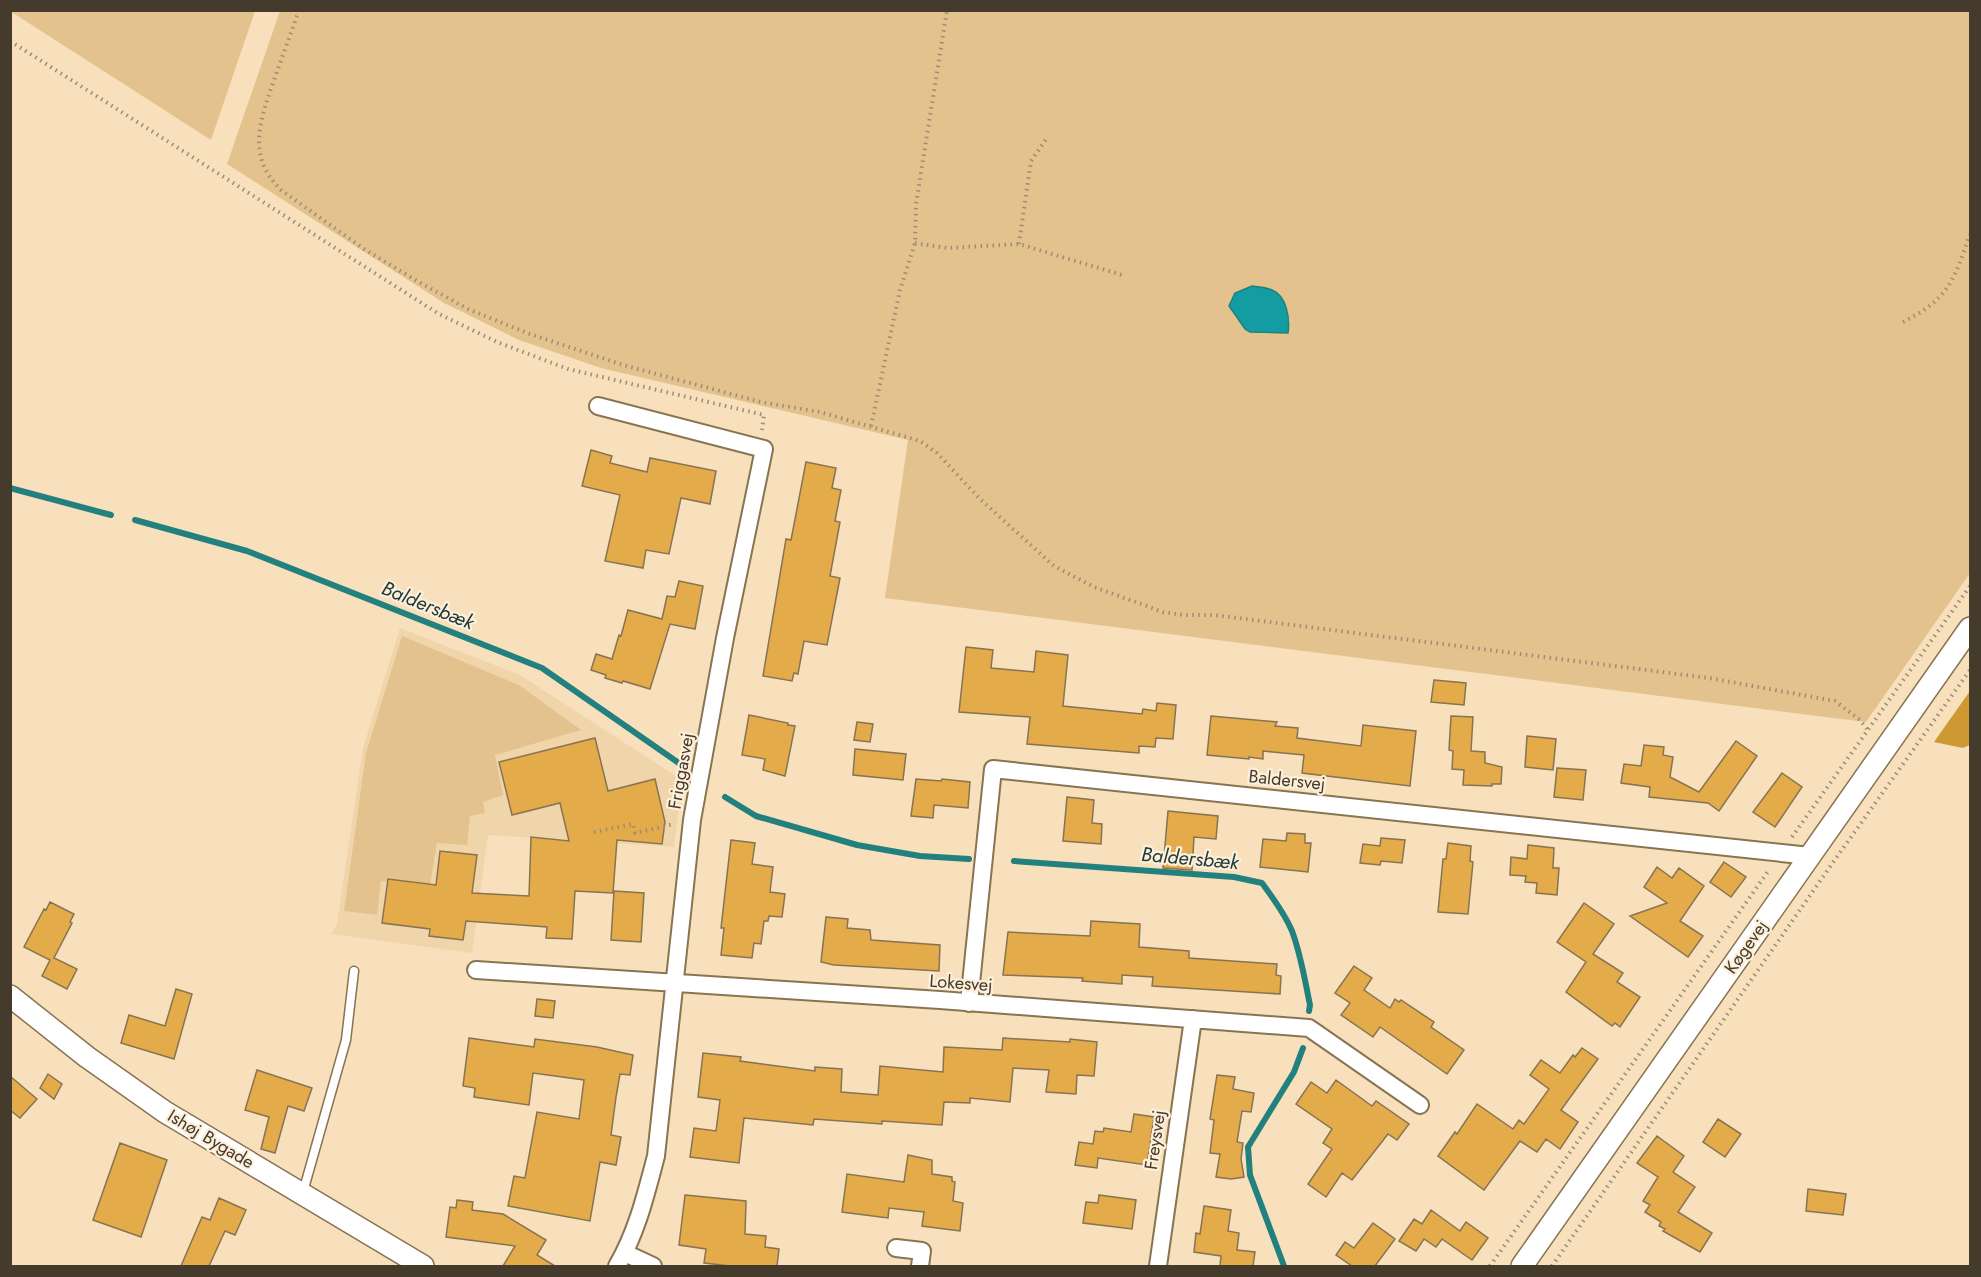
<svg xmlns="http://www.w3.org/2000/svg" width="1981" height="1277" font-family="Jost,sans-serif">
<rect width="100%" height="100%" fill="#f7e0bb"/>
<path fill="#f1d5aa" d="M 400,628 L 520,675 L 682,780 L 674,847 L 488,835 L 472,953 L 331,934 L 337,924 L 363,748 Z"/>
<path fill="#e4c28d" d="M 10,11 L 11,10 L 255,11 L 211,140 Z
M 280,11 L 1970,11 L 1970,573 L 1866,722 L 885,598 L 908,440 L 601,368 L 519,340 L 444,303 L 227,164 Z
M 402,636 L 519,685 L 581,730 L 495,755 L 503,795 L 483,802 L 485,813 L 470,816 L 467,845 L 437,843 L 430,886 L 381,881 L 377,915 L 344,911 L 366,753 Z"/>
<path fill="#ce9832" d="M 1970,691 L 1970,745 L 1963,748 L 1934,742 Z"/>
<path fill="#139da2" stroke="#22807f" stroke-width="1.5" d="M 1252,286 C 1258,287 1266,287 1272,290 C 1287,296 1290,319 1288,333 L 1250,332 L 1245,329 L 1229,306 L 1235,293 Z"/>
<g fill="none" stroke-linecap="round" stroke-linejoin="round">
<path stroke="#22807f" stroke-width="6" d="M 10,488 L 111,515
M 135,520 L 247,551 L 542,668 L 686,768
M 725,797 L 756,816 L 857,845 L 920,856 L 969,859
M 1014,861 L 1234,877 L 1262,883 C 1273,898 1285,914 1292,931 C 1301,955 1305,981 1310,1005 L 1309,1011
M 1284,1266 L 1250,1175 L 1248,1147 L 1294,1072 L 1303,1048"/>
</g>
<path fill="#e3ab49" stroke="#887352" stroke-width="1.5" d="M 591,450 L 612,456 L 610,463 L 647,472 L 650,458 L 716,471 L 710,504 L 681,498 L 669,554 L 646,550 L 643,568 L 605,561 L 620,495 L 582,486 Z
M 806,462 L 836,468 L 832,488 L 841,490 L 835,521 L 840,522 L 830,576 L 840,578 L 827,645 L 804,641 L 798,674 L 794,673 L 792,681 L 763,676 L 786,539 L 791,540 Z
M 679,581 L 703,586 L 695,629 L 670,624 L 650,689 L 623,681 L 622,683 L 605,678 L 606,675 L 591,670 L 596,654 L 612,659 L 619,635 L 621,636 L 628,610 L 662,619 L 667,596 L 675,597 Z
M 966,647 L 993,650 L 991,668 L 1034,672 L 1036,651 L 1068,655 L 1063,706 L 1142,714 L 1143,709 L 1156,711 L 1157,703 L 1176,705 L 1173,739 L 1156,738 L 1155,747 L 1139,746 L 1139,753 L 1027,744 L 1030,717 L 959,712 Z
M 1434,680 L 1466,683 L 1464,705 L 1431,702 Z
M 749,715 L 788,723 L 788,725 L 795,726 L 785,776 L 763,770 L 765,759 L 742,755 Z
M 1211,716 L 1277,722 L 1275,726 L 1298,728 L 1297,738 L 1361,746 L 1363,725 L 1416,731 L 1410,786 L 1302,773 L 1304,755 L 1263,751 L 1263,759 L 1249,757 L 1249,759 L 1207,755 Z
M 1451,716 L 1473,717 L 1471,751 L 1485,752 L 1485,763 L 1502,767 L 1501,784 L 1492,784 L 1492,786 L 1463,785 L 1464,770 L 1452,769 L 1453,751 L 1449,750 Z
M 857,722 L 873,724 L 870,742 L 854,740 Z
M 1527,736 L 1556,739 L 1553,770 L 1525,767 Z
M 595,738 L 608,791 L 655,779 L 665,822 L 662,844 L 617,840 L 613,893 L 575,891 L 572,939 L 546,938 L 547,927 L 466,921 L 463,940 L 429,936 L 430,929 L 382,923 L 388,879 L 436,885 L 440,851 L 477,855 L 472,893 L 529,896 L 531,837 L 569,841 L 560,803 L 512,815 L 499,762 Z
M 1736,741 L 1757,756 L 1719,811 L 1708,803 L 1649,797 L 1650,787 L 1621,783 L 1624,764 L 1641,766 L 1644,745 L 1664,747 L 1663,755 L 1673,757 L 1670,777 L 1699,792 Z
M 855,749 L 906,754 L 903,780 L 853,775 Z
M 1557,768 L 1586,770 L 1583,800 L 1554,797 Z
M 1782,773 L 1802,787 L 1775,827 L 1753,812 Z
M 916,779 L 941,781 L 942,779 L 970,782 L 968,808 L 934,805 L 933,818 L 911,816 Z
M 1067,797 L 1094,800 L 1092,823 L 1102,824 L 1101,844 L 1063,841 Z
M 1168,811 L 1218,816 L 1216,839 L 1194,837 L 1192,870 L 1163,868 Z
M 1287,833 L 1305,834 L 1305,843 L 1311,843 L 1308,872 L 1260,867 L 1263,839 L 1286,841 Z
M 1381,838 L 1405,840 L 1402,863 L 1381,861 L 1380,865 L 1360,863 L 1363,844 L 1380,846 Z
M 731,840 L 755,843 L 752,864 L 773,867 L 770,892 L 785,894 L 782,917 L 769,916 L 768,921 L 764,921 L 761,944 L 754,943 L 752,958 L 721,955 L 724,928 L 721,928 Z
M 1448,843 L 1471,846 L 1470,861 L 1473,862 L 1468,914 L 1438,912 L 1443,859 L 1446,859 Z
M 1528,845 L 1554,848 L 1553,868 L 1559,868 L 1557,895 L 1536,893 L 1537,883 L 1525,882 L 1526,876 L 1510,875 L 1511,857 L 1527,859 Z
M 1724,862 L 1746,877 L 1731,897 L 1710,882 Z
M 1657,867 L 1672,878 L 1679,868 L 1704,886 L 1680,921 L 1703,936 L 1688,957 L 1630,916 L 1667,903 L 1644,887 Z
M 614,891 L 644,893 L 641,942 L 611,940 Z
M 50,902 L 74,914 L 70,922 L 72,923 L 54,958 L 77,969 L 67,989 L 42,976 L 50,960 L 24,947 L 44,909 L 46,910 Z
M 1584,903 L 1614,924 L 1593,954 L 1623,973 L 1617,982 L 1640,997 L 1620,1027 L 1615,1023 L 1612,1026 L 1566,992 L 1586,962 L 1557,942 Z
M 826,917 L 848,919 L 847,928 L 870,930 L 871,940 L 940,945 L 939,971 L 834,965 L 821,962 Z
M 1091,921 L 1140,924 L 1139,947 L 1189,951 L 1189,958 L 1277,964 L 1276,975 L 1281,976 L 1280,994 L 1152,986 L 1153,977 L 1122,975 L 1122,984 L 1082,981 L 1083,978 L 1003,975 L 1008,932 L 1090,936 Z
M 1354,966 L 1372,978 L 1364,990 L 1390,1008 L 1395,999 L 1399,1002 L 1401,1000 L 1434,1022 L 1431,1027 L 1464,1050 L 1447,1074 L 1380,1027 L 1373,1037 L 1341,1015 L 1350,1003 L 1335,993 Z
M 176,989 L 192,994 L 174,1059 L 121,1043 L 129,1015 L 165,1026 Z
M 537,999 L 555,1001 L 553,1018 L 535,1016 Z
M 469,1038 L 534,1047 L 535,1039 L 597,1047 L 633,1055 L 630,1075 L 620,1074 L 616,1097 L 611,1135 L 621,1137 L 616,1165 L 600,1162 L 590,1221 L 508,1206 L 514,1176 L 525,1178 L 537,1112 L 579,1119 L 584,1080 L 533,1073 L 529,1105 L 474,1097 L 475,1088 L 463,1086 Z
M 1003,1038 L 1070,1042 L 1070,1039 L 1097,1042 L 1094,1076 L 1077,1075 L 1076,1094 L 1046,1092 L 1049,1070 L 1013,1068 L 1010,1102 L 970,1098 L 970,1103 L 944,1102 L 942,1125 L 882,1121 L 882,1124 L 814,1119 L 813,1125 L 744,1118 L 739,1163 L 690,1157 L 694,1128 L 716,1131 L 720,1100 L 698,1097 L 703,1053 L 741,1057 L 740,1061 L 815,1071 L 815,1067 L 842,1069 L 841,1092 L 878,1095 L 880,1066 L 943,1072 L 944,1047 L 1002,1050 Z
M 1582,1048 L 1598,1059 L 1561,1110 L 1578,1122 L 1560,1149 L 1546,1139 L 1537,1152 L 1520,1141 L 1484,1190 L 1438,1156 L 1455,1132 L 1457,1134 L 1477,1104 L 1513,1129 L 1519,1120 L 1524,1124 L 1549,1089 L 1530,1075 L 1541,1060 L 1560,1073 L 1573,1055 L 1575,1057 Z
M 257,1070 L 312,1088 L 304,1111 L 288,1106 L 275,1153 L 261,1149 L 269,1117 L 245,1110 Z
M 48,1074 L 62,1084 L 54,1099 L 40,1088 Z
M 1217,1075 L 1235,1077 L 1233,1089 L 1254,1093 L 1251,1112 L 1242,1111 L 1237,1142 L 1243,1143 L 1241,1159 L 1244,1177 L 1231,1179 L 1216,1177 L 1220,1154 L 1210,1153 L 1214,1120 L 1210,1119 Z
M 10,1076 L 37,1099 L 20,1118 L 10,1110 Z
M 1336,1080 L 1372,1106 L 1376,1101 L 1409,1124 L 1397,1140 L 1388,1134 L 1352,1180 L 1342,1173 L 1326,1197 L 1308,1184 L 1332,1149 L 1323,1143 L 1332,1129 L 1296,1104 L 1311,1082 L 1327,1093 Z
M 1134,1114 L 1154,1117 L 1147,1165 L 1098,1158 L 1097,1168 L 1075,1165 L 1079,1142 L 1093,1144 L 1095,1131 L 1103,1132 L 1104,1128 L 1131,1132 Z
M 1718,1119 L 1741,1134 L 1725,1157 L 1703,1142 Z
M 1657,1136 L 1684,1156 L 1673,1172 L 1695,1187 L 1678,1212 L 1712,1233 L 1700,1252 L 1663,1231 L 1665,1229 L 1659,1226 L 1661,1222 L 1645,1212 L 1650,1205 L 1643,1201 L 1658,1177 L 1637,1163 Z
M 120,1143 L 167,1160 L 141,1237 L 93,1220 Z
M 908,1155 L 932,1160 L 932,1174 L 952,1177 L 952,1181 L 955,1182 L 953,1201 L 963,1203 L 960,1231 L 922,1226 L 924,1212 L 889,1208 L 888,1218 L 842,1212 L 847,1174 L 904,1182 Z
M 1808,1189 L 1846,1194 L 1843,1215 L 1806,1211 Z
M 685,1195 L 746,1201 L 745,1234 L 766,1236 L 765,1247 L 779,1249 L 777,1266 L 730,1266 L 704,1263 L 706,1249 L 679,1245 Z
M 1099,1195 L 1136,1200 L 1132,1229 L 1083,1223 L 1086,1202 L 1098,1203 Z
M 219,1198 L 246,1210 L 235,1235 L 225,1231 L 209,1266 L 181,1266 L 202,1217 L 210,1220 Z
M 457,1200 L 473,1202 L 472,1210 L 503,1214 L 546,1240 L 537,1255 L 555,1266 L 503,1266 L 515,1246 L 446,1237 L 450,1207 L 456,1208 Z
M 1204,1206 L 1231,1210 L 1228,1231 L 1239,1233 L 1237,1250 L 1255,1252 L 1253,1266 L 1220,1266 L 1221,1256 L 1194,1252 L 1196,1233 L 1200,1234 Z
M 1431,1210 L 1460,1231 L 1466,1222 L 1488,1238 L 1472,1260 L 1442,1239 L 1436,1247 L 1424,1239 L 1416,1251 L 1399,1241 L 1414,1219 L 1422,1224 Z
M 1373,1223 L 1395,1239 L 1375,1266 L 1352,1266 L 1336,1255 L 1345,1242 L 1354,1248 Z"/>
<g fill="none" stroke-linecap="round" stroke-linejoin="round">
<g stroke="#897452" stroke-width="11">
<path id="service" d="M 303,1192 L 346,1040 L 354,971"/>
</g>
<g stroke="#897452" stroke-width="20">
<path id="minor" d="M 598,406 L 764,449 L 725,638 L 692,820 L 656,1156 C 646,1194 637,1232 617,1266
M 476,970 L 940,1000 L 1309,1028 L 1420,1105
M 969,1003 L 993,769 L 1810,856
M 896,1248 L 922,1251 L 920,1266
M 625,1253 L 653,1266
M 1158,1266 L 1193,1019"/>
</g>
<g stroke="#897452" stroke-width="24">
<path id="tertiary" d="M 10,996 L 87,1057 L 165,1112 L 423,1266
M 1522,1266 L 1970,628"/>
</g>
<path stroke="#9d8d73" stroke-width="4" stroke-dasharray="1.5 4.5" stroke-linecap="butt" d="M 299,10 C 291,33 283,55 275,77 C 261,118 245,155 281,190 L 364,249 L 417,281 L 468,309 L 527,333 L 623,365 L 761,402 L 820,412 L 920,441 L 937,453 L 980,499 L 1054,566 L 1094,587 L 1163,612 L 1183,615 L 1214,615 L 1709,678 L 1835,701 L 1860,720 L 1868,730
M 10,41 L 439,314 L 497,342 L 568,369 L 764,415 L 762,430
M 915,243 L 947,248 L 1019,244 L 1122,275
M 1019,244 L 1031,161 L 1047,138
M 1903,322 C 1949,299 1954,280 1970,234
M 871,426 L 900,290 L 915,243 L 916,204 L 947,10
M 594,832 L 633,824 L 635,833 L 674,824
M 1792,837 L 1970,586
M 1490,1266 L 1769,870
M 1552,1266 L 1834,861 L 1970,670"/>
<use href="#service" stroke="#fff" stroke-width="8"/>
<use href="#minor" stroke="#fff" stroke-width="16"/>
<use href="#tertiary" stroke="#fff" stroke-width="21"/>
</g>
<g text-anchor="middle" stroke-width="4.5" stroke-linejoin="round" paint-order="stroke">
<g font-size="18" fill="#453b2d" stroke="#fdefd9">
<text transform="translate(681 771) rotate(-80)" y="6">Friggasvej</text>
<text transform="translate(1287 780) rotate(6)" y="6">Baldersvej</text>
<text transform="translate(1746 947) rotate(-55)" y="6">Køgevej</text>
<text transform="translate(961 983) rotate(4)" y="6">Lokesvej</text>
<text transform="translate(211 1139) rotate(31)" y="6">Ishøj Bygade</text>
<text transform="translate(1155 1140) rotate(-82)" y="6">Freysvej</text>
</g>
<g font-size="20" font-style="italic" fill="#203a3b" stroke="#fdefd9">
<text transform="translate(428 605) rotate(22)" y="7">Baldersbæk</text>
<text transform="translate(1190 858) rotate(5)" y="7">Baldersbæk</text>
</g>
</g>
<rect width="1981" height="1277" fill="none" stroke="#453b2d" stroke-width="24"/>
</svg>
